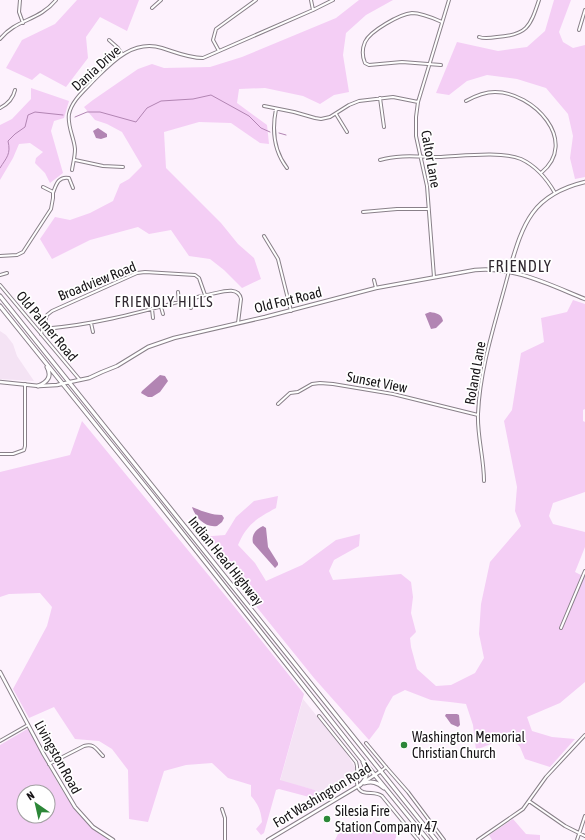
<svg xmlns="http://www.w3.org/2000/svg" width="585" height="840" font-family="'Asap Condensed',sans-serif">
<rect width="100%" height="100%" fill="#fdf2fd"/>
<path fill="#f4e3f4" d="M 0,331 L 6,335 L 13,344 L 17,356 L 34,381 L 0,379 Z
M 303,699 L 343,748 L 356,769 L 354,776 L 355,783 L 324,802 L 315,790 L 280,781 Z"/>
<path fill="#f4cef5" fill-rule="evenodd" d="M 77,0 L 139,0 L 127,31 L 100,17 L 86,37 L 88,58 L 66,87 L 40,73 L 32,80 L 6,68 L 22,40 L 55,24 Z
M 359,0 L 393,0 L 366,15 L 346,33 L 343,55 L 349,92 L 334,95 L 320,104 L 303,96 L 265,88 L 239,89 L 237,103 L 267,125 L 269,144 L 260,143 L 231,123 L 199,122 L 164,132 L 166,168 L 221,223 L 238,244 L 254,258 L 261,279 L 242,288 L 224,270 L 210,259 L 189,256 L 171,230 L 149,234 L 138,227 L 90,240 L 52,259 L 40,239 L 55,217 L 70,220 L 90,213 L 113,201 L 120,184 L 129,179 L 142,166 L 122,132 L 107,124 L 95,120 L 84,107 L 93,100 L 138,69 L 152,64 L 164,68 L 210,67 L 242,57 L 336,18 Z
M 554,0 L 571,0 L 559,32 L 563,42 L 573,48 L 585,45 L 585,177 L 575,179 L 570,158 L 573,136 L 568,114 L 546,88 L 517,79 L 487,75 L 467,81 L 449,95 L 436,93 L 457,42 L 498,51 L 527,47 L 545,31 Z
M 31,88 L 69,101 L 64,118 L 54,121 L 51,131 L 63,173 L 50,183 L 45,173 L 35,163 L 36,158 L 43,152 L 30,143 L 19,144 L 13,158 L 0,180 L 0,125 L 12,119 L 31,99 Z
M 573,300 L 585,304 L 585,409 L 583,410 L 583,421 L 585,422 L 585,492 L 553,503 L 549,516 L 553,524 L 585,532 L 585,547 L 575,572 L 585,577 L 585,682 L 560,703 L 527,717 L 532,731 L 552,737 L 575,739 L 550,767 L 525,759 L 520,747 L 510,736 L 476,750 L 473,725 L 466,704 L 450,702 L 431,700 L 405,690 L 393,696 L 386,708 L 379,727 L 369,740 L 314,678 L 200,537 L 225,535 L 236,517 L 254,501 L 278,496 L 276,508 C 256,519 247,524 238,545 L 255,563 L 266,581 L 302,565 L 336,540 L 360,534 L 359,546 L 334,560 L 329,571 L 333,580 L 401,574 L 411,582 L 413,597 L 411,613 L 416,632 L 410,638 L 411,647 L 417,669 L 436,686 L 451,685 L 475,673 L 484,658 L 479,634 L 481,604 L 490,562 L 521,526 L 515,511 L 517,487 L 504,421 L 512,410 L 521,353 L 544,342 L 541,318 L 567,312 Z
M 82,421 L 233,605 L 304,694 L 280,780 L 315,790 L 324,802 L 319,805 L 313,798 L 279,789 L 276,790 L 264,833 L 261,835 L 256,829 L 262,822 C 261,810 258,804 251,796 L 251,785 L 228,778 L 212,763 L 186,765 L 164,771 L 148,822 L 129,819 L 128,770 L 112,749 L 99,741 L 75,739 L 54,707 L 29,718 L 13,689 L 47,626 L 52,607 L 40,593 L 9,594 L 0,597 L 0,472 L 70,455 Z
M 29,728 C 45,758 64,802 89,824 C 96,830 105,835 112,840 L 0,840 L 0,745 ZM 24,792 L 48,792 L 48,816 L 24,816 Z
M 513,819 L 526,834 L 540,835 L 540,840 L 492,840 L 489,835 Z
M 345,825 L 397,834 L 395,840 L 335,840 L 338,834 Z"/>
<path fill="#b285b3" d="M 98,128 L 107,134 L 107,137 L 101,139 L 96,138 L 93,131 Z
M 430,312 C 436,313 442,314 443,321 L 436,328 L 431,329 L 425,314 Z
M 160,375 L 165,376 L 168,381 L 160,392 L 152,397 L 148,397 L 141,393 L 142,391 Z
M 192,507 C 202,511 211,515 222,515 L 224,518 L 222,522 L 217,526 C 205,528 195,517 192,507 Z
M 263,526 L 266,528 L 268,547 L 278,563 L 278,565 L 275,568 L 253,543 C 251,535 256,529 263,526 Z
M 446,714 L 457,714 L 459,715 L 460,725 L 458,727 L 451,724 L 446,717 L 445,716 Z"/>
<g fill="none" stroke-linecap="round" stroke-linejoin="round">
<path stroke="#b285b3" stroke-width="1" d="M 75,117 L 87,112 L 100,112 L 136,122 L 147,108 L 161,101 L 193,99 L 211,95 L 249,116 L 261,128 L 270,132
M 279,133 L 286,135
M 0,168 C 7,157 11,154 8,141 L 15,134 L 25,127 L 28,115 L 35,112 L 63,115"/>
<g stroke="#898089" stroke-width="4">
<path id="minor" d="M 20,0 L 19,12 L 23,23
M 311,0 L 313,10
M 152,8 L 161,0
M 579,30 L 585,10
M 479,37 C 484,39 491,38 497,37 C 527,35 530,27 539,0
M 0,39 C 16,19 39,21 56,0
M 109,40 L 118,48 L 122,54
M 219,51 L 213,40 L 216,29 L 256,0
M 441,65 L 402,62 L 369,65 L 365,63 C 362,56 362,49 365,42 C 370,31 400,14 412,13 C 422,13 433,18 442,22
M 380,98 L 384,127
M 466,101 C 475,96 485,92 495,92 C 533,92 580,141 541,173
M 264,106 L 294,112 L 315,118 L 321,119 L 330,117 L 349,105 L 359,101 L 393,97 L 418,102
M 0,108 C 8,104 13,99 15,90
M 276,109 C 272,129 274,151 287,168
M 336,114 L 347,132
M 75,160 L 103,166 L 123,167
M 380,160 C 399,154 421,157 441,157 C 463,156 501,151 521,159 C 536,166 547,179 555,193
M 72,170 C 73,163 75,157 75,149 C 74,137 67,126 69,114 C 72,100 85,90 94,80 C 112,62 133,39 162,48 C 175,52 188,58 203,58 L 313,10 L 333,0
M 53,193 C 56,185 58,176 69,178 L 73,188
M 363,212 L 397,209 L 429,209
M 264,236 L 278,259 L 291,311
M 0,256 L 17,255 L 23,252 L 51,209 L 53,198 L 53,192 L 43,187
M 0,275 L 7,273
M 434,277 L 427,186 L 416,136 L 416,117 L 418,102 L 449,0
M 374,280 L 376,288
M 178,292 L 179,302
M 189,299 L 191,308
M 161,307 L 163,314
M 152,309 L 153,318
M 91,323 L 93,332
M 42,329 C 98,325 151,309 205,295
M 41,334 L 47,315 L 52,311 L 137,273 L 145,272 L 195,275 L 199,278 L 205,295 C 215,295 238,283 241,299 L 238,323
M 278,404 L 290,393 L 298,392 L 312,384 L 320,383 L 333,384 L 393,394 L 478,415
M 0,454 L 13,454 L 24,450 L 25,446 L 25,384
M 484,481 C 484,458 477,436 478,414 C 480,365 497,318 509,271
M 561,628 L 585,571
M 319,716 L 356,762 C 360,771 352,788 363,792 C 370,794 376,792 382,796 L 418,840
M 0,741 L 28,725
M 366,743 L 386,767
M 49,764 L 84,746 C 94,743 96,749 103,756
M 529,801 L 565,826 L 585,836
M 222,809 L 225,818 L 225,840
M 478,840 L 523,809 L 546,777 L 585,735
M 577,840 L 585,816"/>
</g>
<g stroke="#898089" stroke-width="4">
<path id="tertiary" d="M 0,285 L 80,380
M 381,771 L 386,767 L 408,792 L 444,840"/>
</g>
<g stroke="#898089" stroke-width="4.5">
<path id="secondary" d="M 509,271 C 523,224 531,195 585,182
M 0,382 L 39,386 L 57,385 L 70,382 L 89,378 L 102,372 L 117,366 L 148,347 L 174,338 L 265,317 L 376,288 L 475,270 C 514,266 550,285 585,299
M 0,672 L 43,753 L 75,807 L 93,827 L 113,840
M 364,782 L 381,771
M 268,840 L 360,785"/>
</g>
<g stroke="#898089" stroke-width="5">
<path id="trunk" d="M 0,296 L 436,840
M 0,306 L 149,491 L 360,757 L 428,840
M 38,386 C 48,382 52,376 47,367
M 364,783 C 372,781 377,782 384,788
M 360,785 C 368,778 368,772 363,762"/>
</g>
<use href="#minor" stroke="#fff" stroke-width="2"/>
<use href="#tertiary" stroke="#fff" stroke-width="2"/>
<use href="#secondary" stroke="#fff" stroke-width="2.5"/>
<use href="#trunk" stroke="#fff" stroke-width="3"/>
</g>
<g fill="#2c8738" stroke="#fff" stroke-width="1.5">
<circle cx="404" cy="745" r="4"/>
<circle cx="327" cy="819" r="4"/>
</g>
<g text-anchor="middle" stroke-width="3.5" stroke-linejoin="round" paint-order="stroke">
<g font-size="14" fill="#161316" stroke="#fff">
<text transform="translate(96 68) rotate(-42)" y="5">Dania Drive</text>
<text transform="translate(431 159) rotate(80)" y="5">Caltor Lane</text>
<text transform="translate(97 281) rotate(-22)" y="5">Broadview Road</text>
<text transform="translate(288 300) rotate(-14)" y="5">Old Fort Road</text>
<text transform="translate(47 326) rotate(50)" y="5">Old Palmer Road</text>
<text transform="translate(475 373) rotate(-80)" y="5">Roland Lane</text>
<text transform="translate(377 382) rotate(11)" y="5">Sunset View</text>
<text transform="translate(226 561) rotate(51)" y="5">Indian Head Highway</text>
<text transform="translate(58 757) rotate(61)" y="5">Livingston Road</text>
<text transform="translate(322 795) rotate(-31)" y="5">Fort Washington Road</text>
</g>
<g font-size="14" fill="#161316" stroke="#fff" text-anchor="start">
<text x="412" y="742">Washington Memorial<tspan x="412" dy="16">Christian Church</tspan></text>
<text x="335" y="816">Silesia Fire<tspan x="335" dy="16">Station Company 47</tspan></text>
</g>
<g font-size="15" letter-spacing="1" fill="#312931" stroke="#fff">
<text x="164" y="307">FRIENDLY HILLS</text>
</g>
<g font-size="16" letter-spacing="1" fill="#312931" stroke="#fff">
<text x="520" y="272">FRIENDLY</text>
</g>
</g>
<g transform="translate(36 804) rotate(326)"><circle r="19" fill="#ffffff" stroke="#a2a1a2"/>
<path d="M0-3L7 15L0 10L-7 15Z" fill="#2c8738"/>
<text y="-6" font-size="11" font-weight="bold" text-anchor="middle" fill="#161316">N</text>
</g>
</svg>
